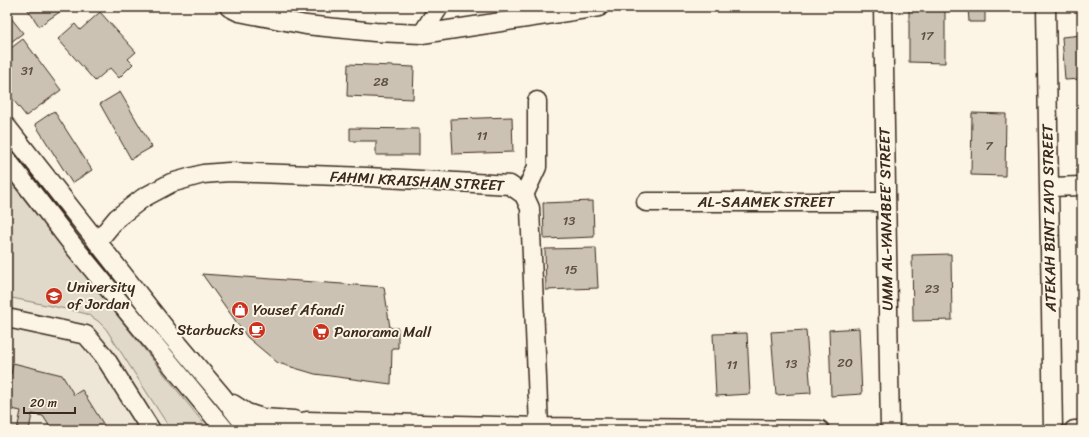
<svg xmlns="http://www.w3.org/2000/svg" width="1089" height="437" font-family="Sriracha,sans-serif">
<rect width="100%" height="100%" fill="#fcf5e5"/>
<filter id="ink" filterUnits="userSpaceOnUse"><feTurbulence type="fractalNoise" baseFrequency=".025" numOctaves="2"/><feDisplacementMap in="SourceGraphic" scale="8" xChannelSelector="R" yChannelSelector="G"/><feConvolveMatrix kernelMatrix="1 2 1 2 8 2 1 2 1" color-interpolation-filters="sRGB"/></filter>
<g filter="url(#ink)">
<path fill="#eee6d6" d="M 7,178 L 126,327 L 209,430 L 7,430 Z"/>
<path fill="#e0d8c8" stroke="#8e8173" d="M 7,178 L 209,430 L 171,430 L 106,329 L 98,321 L 87,314 L 71,310 L 7,297 Z"/>
<path fill="#ccc2b3" stroke="#3b2a1e" d="M 26,7 L 67,7 L 39,26 Z
M 909,7 L 945,7 L 945,63 L 909,62 Z
M 968,7 L 985,7 L 985,22 L 969,22 Z
M 100,12 L 136,52 L 128,59 L 133,64 L 119,78 L 110,68 L 95,81 L 58,39 L 75,24 L 80,30 Z
M 7,13 L 23,33 L 7,45 Z
M 1082,35 L 1082,79 L 1065,80 L 1062,37 Z
M 23,39 L 61,90 L 26,116 L 7,92 L 7,51 Z
M 348,64 L 414,67 L 413,99 L 347,96 Z
M 120,92 L 152,147 L 131,159 L 100,104 Z
M 54,111 L 92,170 L 72,183 L 35,124 Z
M 972,113 L 1006,114 L 1005,176 L 971,175 Z
M 512,117 L 513,152 L 453,154 L 451,119 Z
M 350,128 L 419,129 L 419,155 L 376,155 L 376,141 L 350,141 Z
M 593,201 L 594,237 L 544,239 L 543,203 Z
M 596,248 L 598,288 L 546,290 L 545,249 Z
M 951,254 L 952,320 L 913,321 L 912,255 Z
M 202,274 L 384,287 L 390,328 L 398,328 L 398,348 L 392,348 L 391,384 L 315,374 L 278,363 L 247,337 Z
M 859,328 L 862,394 L 831,396 L 829,330 Z
M 806,330 L 811,393 L 776,395 L 771,332 Z
M 747,333 L 750,394 L 716,396 L 713,334 Z
M 13,363 L 62,375 L 74,395 L 82,390 L 107,430 L 52,430 L 43,416 L 32,414 L 29,430 L 17,430 L 21,411 L 7,408 L 7,373 L 11,374 Z"/>
<g fill="none" stroke-linecap="round" stroke-linejoin="round">
<g stroke="#3b2a1e" stroke-width="21">
<path id="minor" d="M 229,7 L 239,12 L 306,25 L 375,32 L 422,34 L 599,7
M 883,7 L 890,430
M 1046,7 L 1053,430
M 422,34 L 439,7
M 7,127 L 169,333 L 222,396 L 249,430
M 7,160 L 75,248 L 225,430
M 1049,187 L 1082,186
M 524,195 L 537,167 L 537,101
M 646,202 L 886,202
M 97,242 L 117,218 L 143,198 L 171,183 L 203,174 L 229,172 L 367,177 L 510,185 L 524,195 L 530,208 L 539,427
M 7,318 L 86,335 L 104,356 L 151,430
M 233,404 L 247,413 L 262,418 L 294,420
M 275,430 L 283,426 L 307,421 L 539,427 L 820,430
M 1074,430 L 1082,430"/>
</g>
<use href="#minor" stroke="#fcf5e5" stroke-width="18"/>
</g>
</g>
<defs>
<g id="university-disc" transform="scale(0.9)"><circle r="9.5" fill="#c8321e" stroke="#fcf5e5"/><path d="M0-5L7-2L0 1L-7-2ZM-4 1L0 2.5L4 1V4Q0 6-4 4Z" fill="#fff"/></g>
<g id="shop-disc" transform="scale(0.9)"><circle r="9.5" fill="#c8321e" stroke="#fcf5e5"/><path d="M-5-2.5h2.3a2.7 3.5 0 0 1 5.4 0H5L5.5 6h-11ZM-1.5-2.5h3a1.5 2.3 0 0 0-3 0Z" fill="#fff"/></g>
<g id="cafe-disc" transform="scale(0.9)"><circle r="9.5" fill="#c8321e" stroke="#fcf5e5"/><path d="M-5.5-4.5H6V0H3Q3 3.5 0 3.5H-2.5Q-5.5 3.5-5.5 0ZM3-3.2v2h1.7v-2ZM-6 4.5H4V6H-6Z" fill="#fff"/></g>
<g id="supermarket-disc" transform="scale(0.9)"><circle r="9.5" fill="#c8321e" stroke="#fcf5e5"/><path d="M-6-5.5h2.5l.6 2H6L4.5 2H-2.5L-4.4-4H-6ZM-1.5 3.2a1.3 1.3 0 1 0 .1 0ZM3 3.2a1.3 1.3 0 1 0 .1 0Z" fill="#fff"/></g>
</defs>
<g fill-rule="evenodd">
<use href="#university-disc" x="54" y="296"/>
<use href="#shop-disc" x="240" y="310"/>
<use href="#cafe-disc" x="257" y="330"/>
<use href="#supermarket-disc" x="321" y="332"/>
</g>
<g text-anchor="middle" stroke-width="4" stroke-linejoin="round" paint-order="stroke">
<g font-size="13" fill="#5f5043">
<text x="927" y="40">17</text>
<text x="27" y="75">31</text>
<text x="381" y="86">28</text>
<text x="482" y="140">11</text>
<text x="989" y="150">7</text>
<text x="569" y="225">13</text>
<text x="571" y="274">15</text>
<text x="932" y="293">23</text>
<text x="845" y="367">20</text>
<text x="791" y="368">13</text>
<text x="732" y="369">11</text>
</g>
<g font-size="15" fill="#3b2a1e" stroke="#fcf5e5">
<text transform="translate(417 181) rotate(3)" y="5">FAHMI KRAISHAN STREET</text>
<text x="766" y="207">AL-SAAMEK STREET</text>
<text transform="translate(1049 218) rotate(-91)" y="5">ATEKAH BINT ZAYD STREET</text>
<text transform="translate(886 219) rotate(-91)" y="5">UMM AL-YANABEE’ STREET</text>
</g>
<g font-size="15" fill="#3b2a1e" stroke="#fcf5e5" text-anchor="start">
<text x="67" y="292">University<tspan x="67" dy="17">of Jordan</tspan></text>
<text x="253" y="315">Yousef Afandi</text>
<text x="244" y="335" text-anchor="end">Starbucks</text>
<text x="334" y="337">Panorama Mall</text>
</g>
</g>
<rect width="1089" height="437" fill="none" stroke="#fcf5e5" stroke-width="24"/>
<rect x="12" y="12" width="1065" height="413" fill="none" stroke="#3b2a1e" stroke-width="1.5" filter="url(#ink)"/>
<path d="M24 407v6h51v-6" fill="none" stroke="#3b2a1e" stroke-width="2"/>
<text x="30" y="407" font-size="12" fill="#3b2a1e" stroke="#fcf5e5" stroke-width="3" paint-order="stroke">20 m</text>
</svg>
